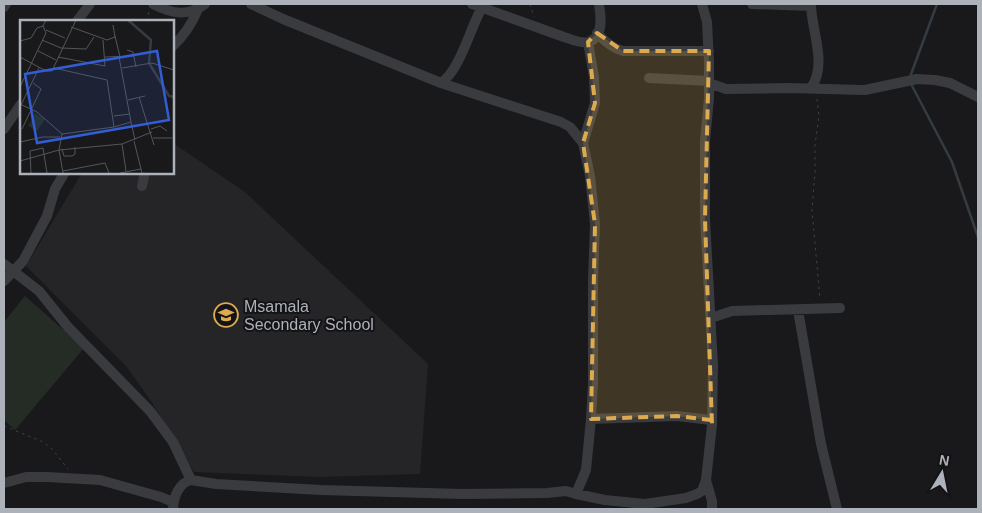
<svg xmlns="http://www.w3.org/2000/svg" width="982" height="513" font-family="Helvetica,sans-serif">
<rect width="100%" height="100%" fill="#19191b"/>
<path fill="#252528" d="M 173,143 L 245,192 L 428,364 L 420,474 L 320,477 L 194,472 L 151,401 L 126,366 L 26,266 L 82,173 L 172,172 Z"/>
<path fill="#252c26" d="M 25,296 L 84,348 L 15,430 L 4,420 L 4,322 Z"/>
<g fill="none" stroke-linecap="round" stroke-linejoin="round">
<path stroke="#343c42" stroke-width="2.5" d="M 910,77 L 937,4
M 910,82 L 952,162 L 978,237"/>
<path stroke="#404246" stroke-width="1" stroke-dasharray="2.5 4" stroke-linecap="butt" d="M 530,4 L 534,17
M 147,21 L 149,11
M 817,99 L 819,116 L 815,145 L 815,172 L 812,211 L 820,299
M 4,426 L 43,442 L 52,449 L 68,469"/>
<path stroke="#3a3b3f" stroke-width="10" d="M 153,4 C 171,14 188,17 205,4
M 472,4 L 564,37 C 571,39 581,44 588,42 C 604,38 601,16 599,4
M 752,4 L 811,6
M 4,7 L 6,4
M 77,21 L 90,4
M 597,33 C 605,42 612,48 623,51 L 709,51
M 172,47 C 184,36 192,24 198,9
M 649,78 L 709,81
M 441,83 C 460,70 470,29 482,7
M 709,83 L 726,89 L 788,88 L 865,90 L 917,79 L 935,80 L 950,83 L 978,97
M 811,88 C 828,64 811,30 811,4
M 4,129 L 21,104
M 583,143 L 595,103 L 594,77 L 588,42
M 142,186 L 145,172
M 4,264 L 39,291 L 68,327 L 150,411 L 173,442 L 191,480 L 216,484 L 321,490 L 462,494 L 547,493 L 566,491 L 576,494 L 586,470 L 591,419 L 593,383 L 593,281 L 595,224 L 590,176 L 583,143 L 570,127 L 561,122 L 441,83 L 283,19 L 251,4
M 4,281 L 23,261 L 47,216 L 55,189 L 65,172
M 798,310 L 821,444 L 837,509
M 711,318 L 732,311 L 840,308
M 591,419 L 677,416 L 711,420 L 712,425
M 706,480 L 712,501 L 712,509
M 4,483 L 26,477 L 47,477 L 100,480 L 161,497 L 173,502
M 576,494 L 605,500 L 645,504 L 686,498 L 697,494 L 702,491 L 706,480 L 712,425 L 713,366 L 705,219 L 705,141 L 709,98 L 709,62 L 707,22 L 702,4
M 173,508 C 174,496 179,483 191,480"/>
</g>
<path fill="#ddab4f" fill-opacity="0.2" stroke="#ddab4f" stroke-width="4" stroke-dasharray="10 6" stroke-linejoin="round" d="M 597,33 L 623,51 L 709,51 L 705,219 L 712,425 L 711,420 L 677,416 L 591,419 L 595,224 L 583,143 L 595,103 L 588,42 Z"/>
<defs>
<g id="school-ring" transform="scale(1.25)"><circle r="9.5" fill="#141416" stroke="#ddab4f" stroke-width="1.5"/><path d="M0-5L7-2L0 1L-7-2ZM-4 1L0 2.5L4 1V4Q0 6-4 4Z" fill="#ddab4f"/></g>
</defs>
<g fill-rule="evenodd">
<use href="#school-ring" x="226" y="315"/>
</g>
<g text-anchor="middle" stroke-width="4" stroke-linejoin="round" paint-order="stroke">
<g font-size="16" fill="#adb1b9" stroke="#141416" text-anchor="start">
<text x="244" y="312">Msamala<tspan x="244" dy="18">Secondary School</tspan></text>
</g>
</g>
<g transform="translate(20 20)">
<rect width="154" height="154" fill="#19191b"/>
<path d="M 15,93 L 25,99 L 17,111 L 8,106 Z" fill="#252c26"/>
<path fill="none" stroke="#343c42" stroke-width="2.5" d="M 108,0 L 131,20 L 129,43 L 149,76 L 154,77"/>
<path fill="none" stroke="#54565a" stroke-width="1" d="M 51,7 L 87,20 L 95,17 L 93,5M 26,10 L 45,18M 95,16 L 100,37M 22,20 L 41,28 L 66,29 L 74,17M 0,21 L 11,18 L 17,8 L 23,6M 107,30 L 113,32 L 116,47M 18,31 L 36,40M 0,37 L 26,51 L 32,51 L 56,0M 38,37 L 85,46 L 83,20M 85,37 L 114,36M 102,48 L 132,43 L 154,50M 0,67 L 26,13 L 23,6 L 26,0M 119,77 L 134,125M 108,80 L 125,76M 0,84 L 17,92 L 42,114 L 94,107 L 87,60 L 34,48M 1,85 L 19,48M 94,96 L 110,94M 111,102 L 115,120M 94,107 L 111,102 L 99,37M 2,109 L 21,69 L 13,63M 131,109 L 140,106 L 147,111M 133,118 L 152,118M 114,121 L 122,153M 0,122 L 23,117 L 40,117M 102,124 L 106,151M 42,129 L 44,136 L 52,136 L 55,134 L 55,127M 0,141 L 39,130 L 42,114M 43,151 L 85,143 L 89,153M 11,153 L 10,131 L 23,128 L 27,153M 43,153 L 39,130 L 102,124 L 132,112M 100,153 L 121,149"/>
<path fill="#335dd3" fill-opacity="0.15" stroke="#335dd3" stroke-width="2.5" d="M 137,31 L 149,100 L 17,123 L 5,54 Z"/>
<rect width="154" height="154" fill="none" stroke="#adb1b9" stroke-width="2.5"/>
</g>
<rect width="982" height="513" fill="none" stroke="#adb1b9" stroke-width="10"/>
<g transform="translate(942 473) rotate(10)" stroke="#141416" stroke-width="4" paint-order="stroke">
<path d="M0-4L9 19L0 12L-9 19Z" fill="#adb1b9"/>
<text y="-8" font-size="14" font-weight="bold" text-anchor="middle" fill="#adb1b9">N</text>
</g>
</svg>
